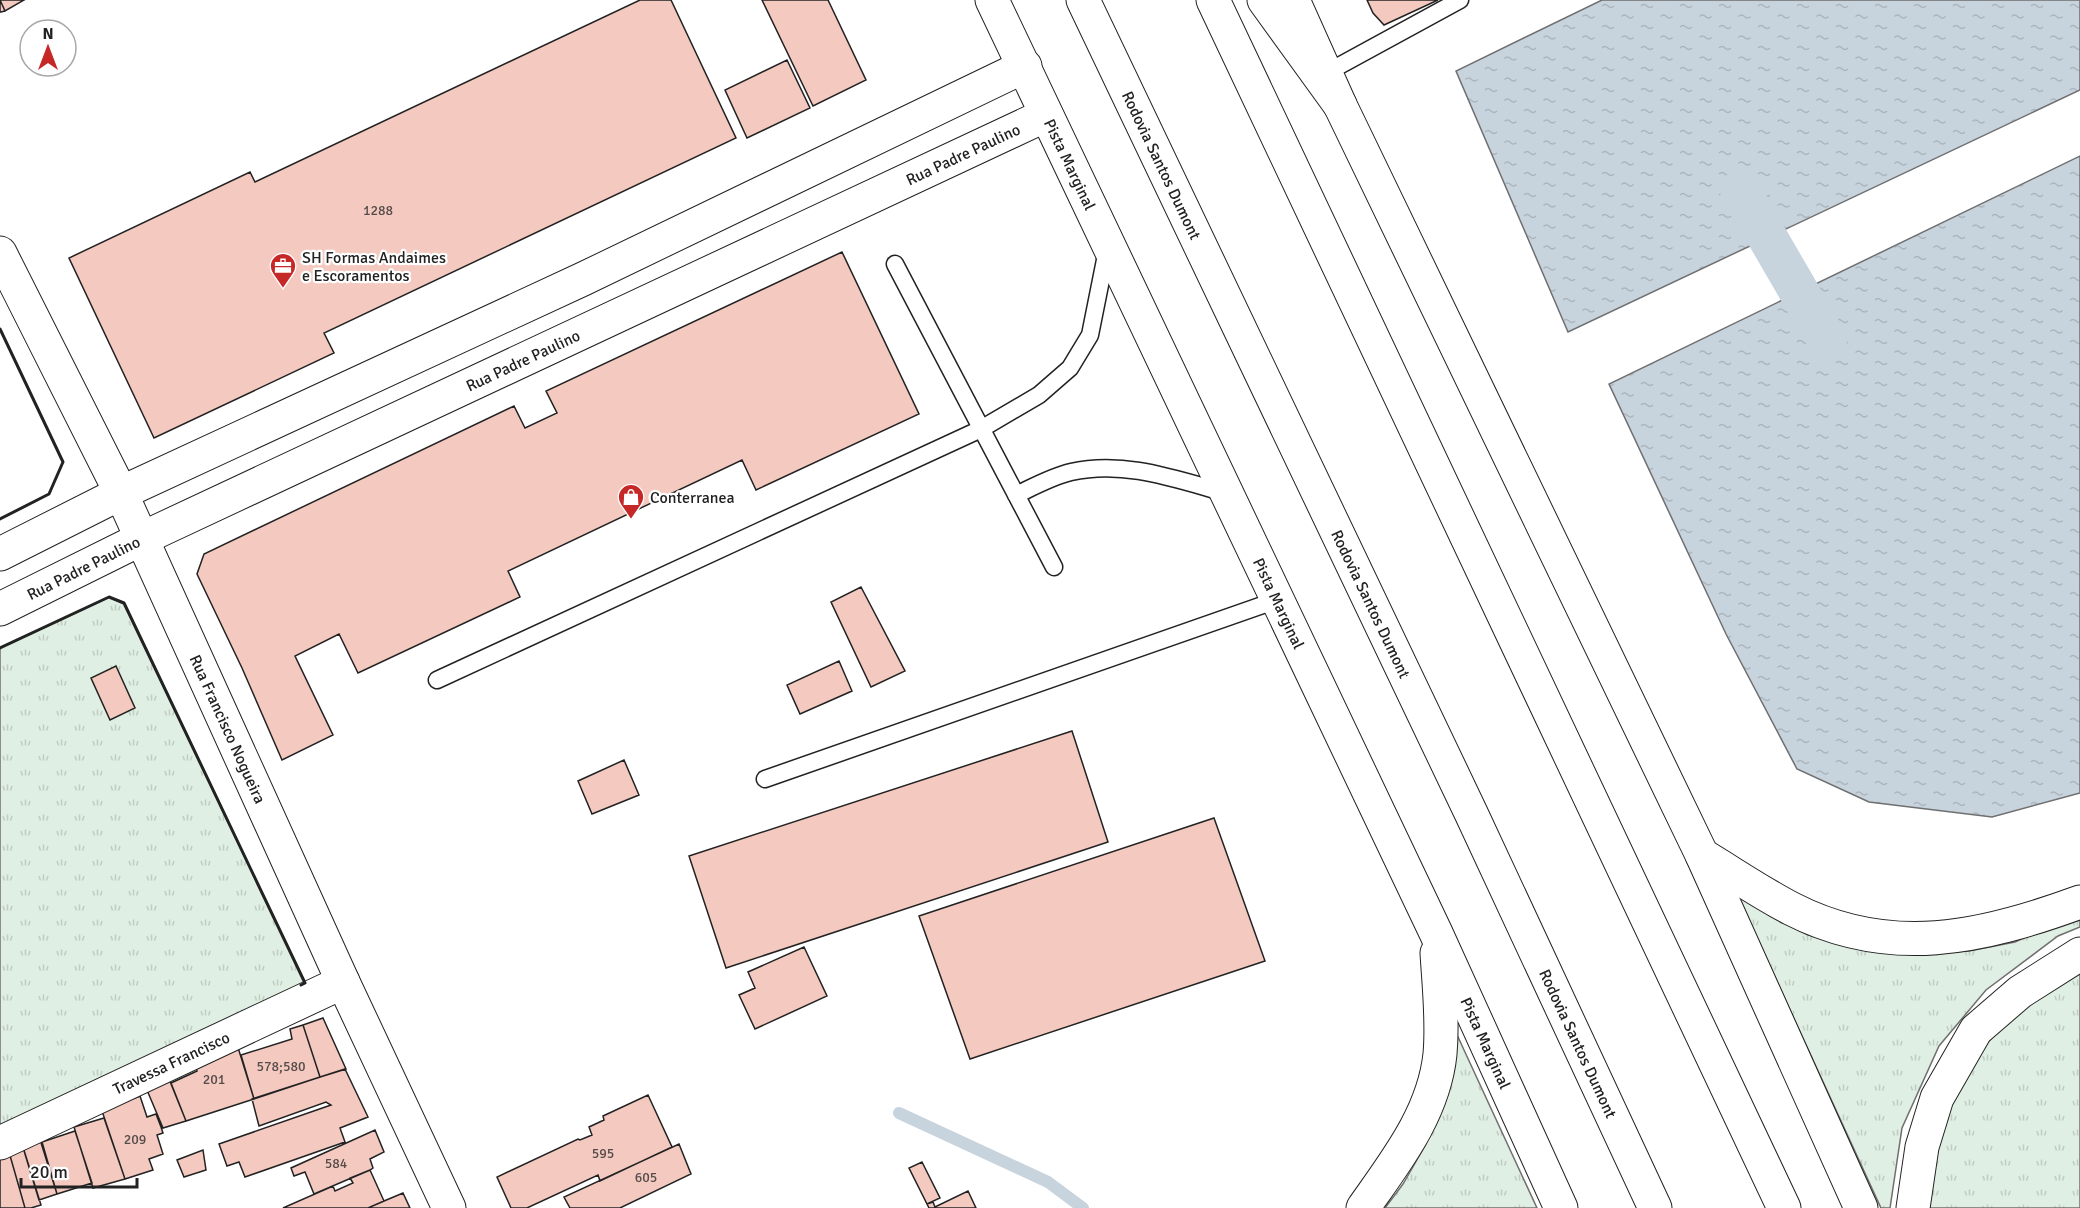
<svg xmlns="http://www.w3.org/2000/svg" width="2080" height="1208" font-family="Signika,sans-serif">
<defs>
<pattern id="grass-tufts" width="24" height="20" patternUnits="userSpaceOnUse" patternTransform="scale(1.5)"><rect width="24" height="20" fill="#e0efe3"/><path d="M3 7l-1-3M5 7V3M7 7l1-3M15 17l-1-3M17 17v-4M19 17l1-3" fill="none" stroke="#c0cdc2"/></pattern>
<pattern id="water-ripples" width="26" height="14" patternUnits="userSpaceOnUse" patternTransform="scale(1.5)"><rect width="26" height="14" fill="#c7d3dd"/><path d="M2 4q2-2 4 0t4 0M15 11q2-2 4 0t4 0" fill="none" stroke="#abb5bd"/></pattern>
</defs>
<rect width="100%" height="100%" fill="#fff"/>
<path fill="url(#grass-tufts)" stroke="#6f6f6f" stroke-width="1.5" d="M 109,597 L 124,604 L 305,983 L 0,1127 L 0,648 Z
M 1734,888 L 1770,916 L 1808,935 L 1868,951 L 1908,954 L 1969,951 L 2015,942 L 2080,912 L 2080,927 L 2058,936 L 1986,990 L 1939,1046 L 1902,1128 L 1890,1208 L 1881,1208 Z
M 2080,965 L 2080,1208 L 1925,1208 L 1926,1188 L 1954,1091 L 1979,1053 L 2009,1017 Z
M 1452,1024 L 1537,1208 L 1385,1208 L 1403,1184 L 1426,1144 L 1441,1089 Z"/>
<path fill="url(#water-ripples)" stroke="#6f6f6f" stroke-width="1.5" d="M 1602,0 L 2080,0 L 2080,90 L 1568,332 L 1456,71 Z
M 2080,156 L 2080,793 L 1992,817 L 1869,802 L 1797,769 L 1726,634 L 1609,384 Z"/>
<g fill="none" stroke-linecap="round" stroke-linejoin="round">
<path stroke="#c7d3dd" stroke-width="12" d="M 899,1113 L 1048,1182 L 1083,1208"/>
<path stroke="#c7d3dd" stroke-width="40" d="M 1740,190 L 1827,340"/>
</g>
<path fill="#f3c9c0" stroke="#222" stroke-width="1.5" d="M 0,0 L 24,0 L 5,11 Z
M 0,0 L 5,11 L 1,12 L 0,12 Z
M 640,0 L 671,0 L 736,138 L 324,333 L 334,353 L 154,438 L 69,258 L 250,172 L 255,182 Z
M 762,0 L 828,0 L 866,80 L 813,106 Z
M 1367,0 L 1438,0 L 1384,25 L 1373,13 Z
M 787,60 L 810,108 L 747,138 L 725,90 Z
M 842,252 L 919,414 L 756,490 L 742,460 L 508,571 L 520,597 L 358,673 L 339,634 L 295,656 L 333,735 L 282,760 L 242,668 L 197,574 L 204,554 L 514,406 L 525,428 L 557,413 L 546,391 Z
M 861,587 L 905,671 L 871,687 L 831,602 Z
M 839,661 L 852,691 L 800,714 L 787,685 Z
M 116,666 L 135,708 L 110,720 L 91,678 Z
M 1072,731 L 1108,842 L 726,968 L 689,856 Z
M 624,760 L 639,795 L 592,814 L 578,781 Z
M 1214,818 L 1265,961 L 970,1059 L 919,916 Z
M 804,947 L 827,996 L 755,1029 L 739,995 L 755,988 L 748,972 Z
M 323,1018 L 346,1069 L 320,1077 L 303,1025 Z
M 303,1025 L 320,1077 L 254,1099 L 241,1055 L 292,1039 L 290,1029 Z
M 236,1041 L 254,1099 L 186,1121 L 171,1083 L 197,1071 L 195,1064 Z
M 345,1069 L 368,1117 L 340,1128 L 345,1142 L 245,1177 L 239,1162 L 227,1166 L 219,1144 L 331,1105 L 326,1102 L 259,1126 L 252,1099 Z
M 167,1074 L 186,1121 L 163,1128 L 144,1083 Z
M 648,1095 L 672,1147 L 600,1181 L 598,1175 L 527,1208 L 511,1208 L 497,1177 L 578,1139 L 580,1140 L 592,1135 L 589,1127 L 604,1120 L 603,1116 Z
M 140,1096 L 147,1117 L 156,1114 L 161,1127 L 163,1133 L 157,1135 L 163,1154 L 149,1159 L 153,1170 L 125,1179 L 102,1111 Z
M 104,1118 L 125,1179 L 93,1188 L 74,1127 Z
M 375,1130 L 384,1152 L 370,1159 L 373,1168 L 370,1170 L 314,1194 L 305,1172 L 294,1176 L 291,1168 Z
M 75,1131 L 92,1183 L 57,1194 L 42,1142 Z
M 38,1133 L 57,1194 L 39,1200 L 21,1141 Z
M 679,1144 L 691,1174 L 620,1208 L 570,1208 L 564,1197 Z
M 23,1147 L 41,1205 L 31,1208 L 25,1208 L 9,1152 Z
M 203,1150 L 206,1170 L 184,1177 L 177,1160 Z
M 0,1151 L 9,1152 L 25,1208 L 0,1208 Z
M 922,1162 L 940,1198 L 927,1204 L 909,1168 Z
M 370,1170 L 384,1201 L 368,1208 L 283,1208 L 333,1186 L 335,1191 L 353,1183 L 350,1178 Z
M 968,1191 L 976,1208 L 929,1208 L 927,1204 L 933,1202 L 935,1207 Z
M 403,1193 L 410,1208 L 368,1208 L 384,1201 Z"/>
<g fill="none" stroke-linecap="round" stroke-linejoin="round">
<g stroke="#222" stroke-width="19">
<path id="service" d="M 1326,73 L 1460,0
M 895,264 L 1054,567
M 1016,495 C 1033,487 1053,476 1071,472 C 1124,460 1175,479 1226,493
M 437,680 L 981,429 L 1039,395 L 1070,368 L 1090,335 L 1107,250
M 765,779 L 1277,600"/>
</g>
<g stroke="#222" stroke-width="35">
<g id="minor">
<path id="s1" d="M 0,253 L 121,493 L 343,982 L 449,1208"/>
<path d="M 0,554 L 121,493 L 583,279 L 1025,66"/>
<path id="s2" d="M 0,609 L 141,539 L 1046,115"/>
<path id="s3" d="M 0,1143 L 343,982"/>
</g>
</g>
<g stroke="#222" stroke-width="35">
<g id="primary">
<path id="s4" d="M 992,0 L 1436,933 L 1561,1208"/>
<path d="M 1293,0 L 1340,105 L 1702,855 L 1861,1208"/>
<path d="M 1702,855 C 1732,873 1761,893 1792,909 C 1890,959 1982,938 2080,902"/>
<path d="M 1363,1208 C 1396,1161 1434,1113 1440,1054 C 1443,1020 1439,987 1437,953"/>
<path d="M 1913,1208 L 1922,1147 L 1937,1098 L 1976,1030 L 2020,992 L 2080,954"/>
</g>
</g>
<g stroke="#222" stroke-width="35">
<g id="trunk">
<path id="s5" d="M 1083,0 L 1471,813 L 1655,1208"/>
<path d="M 1213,0 L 1784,1208"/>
<path d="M 1264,0 L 1340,105"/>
</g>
</g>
<use href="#service" stroke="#fff" stroke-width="16"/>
<use href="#minor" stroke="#fff" stroke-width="33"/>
<use href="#primary" stroke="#fff" stroke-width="33"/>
<use href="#trunk" stroke="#fff" stroke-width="33"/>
<path stroke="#222" stroke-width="3" d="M 0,329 L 63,462 L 49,494 L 0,519
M 0,648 L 109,597 L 124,603 L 305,983 L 301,985"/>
</g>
<defs>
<g id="office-pin" transform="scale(1.35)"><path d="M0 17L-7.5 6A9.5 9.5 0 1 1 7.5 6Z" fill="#c62828" stroke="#fff"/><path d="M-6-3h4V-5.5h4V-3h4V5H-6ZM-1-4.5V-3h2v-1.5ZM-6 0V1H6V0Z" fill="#fff"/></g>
<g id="shop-pin" transform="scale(1.35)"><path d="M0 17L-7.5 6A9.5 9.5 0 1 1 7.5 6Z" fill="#c62828" stroke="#fff"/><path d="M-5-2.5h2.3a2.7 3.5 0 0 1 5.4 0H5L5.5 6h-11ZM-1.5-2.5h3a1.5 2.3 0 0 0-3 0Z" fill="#fff"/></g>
</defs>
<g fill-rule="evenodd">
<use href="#office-pin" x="283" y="266"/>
<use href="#shop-pin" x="631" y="497"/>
</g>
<g text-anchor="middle" stroke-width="4.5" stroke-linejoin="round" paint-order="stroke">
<g font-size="14" fill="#564c4a">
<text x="378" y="215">1288</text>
<text x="281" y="1071">578;580</text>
<text x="214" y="1084">201</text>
<text x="135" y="1144">209</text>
<text x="603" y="1158">595</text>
<text x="336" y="1168">584</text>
<text x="646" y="1182">605</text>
</g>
<g font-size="16" fill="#222" stroke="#fff">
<text dy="6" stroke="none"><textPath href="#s2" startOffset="1065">Rua Padre Paulino</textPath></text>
<text dy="6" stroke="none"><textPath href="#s4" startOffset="182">Pista Marginal</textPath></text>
<text dy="6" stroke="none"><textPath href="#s5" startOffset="183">Rodovia Santos Dumont</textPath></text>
<text dy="6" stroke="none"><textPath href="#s2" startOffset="579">Rua Padre Paulino</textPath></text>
<text dy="6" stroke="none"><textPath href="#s2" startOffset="93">Rua Padre Paulino</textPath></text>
<text dy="6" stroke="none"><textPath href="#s4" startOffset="668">Pista Marginal</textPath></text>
<text dy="6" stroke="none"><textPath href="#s5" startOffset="669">Rodovia Santos Dumont</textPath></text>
<text dy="6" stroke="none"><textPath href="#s1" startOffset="528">Rua Francisco Nogueira</textPath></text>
<text dy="6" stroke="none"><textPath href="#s4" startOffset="1154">Pista Marginal</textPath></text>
<text dy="6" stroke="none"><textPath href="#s5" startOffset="1155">Rodovia Santos Dumont</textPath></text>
<text dy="6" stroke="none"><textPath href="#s3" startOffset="189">Travessa Francisco</textPath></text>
</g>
<g font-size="16" fill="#222" stroke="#fff" text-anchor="start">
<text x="302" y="263">SH Formas Andaimes<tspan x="302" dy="18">e Escoramentos</tspan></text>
<text x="650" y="503">Conterranea</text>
</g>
</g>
<g transform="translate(48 48)"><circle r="28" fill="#ffffff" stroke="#a7a7a7" stroke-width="1.5"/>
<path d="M0-4.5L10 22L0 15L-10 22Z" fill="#c62828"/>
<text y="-9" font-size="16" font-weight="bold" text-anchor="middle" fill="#222222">N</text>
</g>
<path d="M21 1178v9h116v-9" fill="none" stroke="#222222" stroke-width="3"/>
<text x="30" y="1178" font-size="18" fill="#222222" stroke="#ffffff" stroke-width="4.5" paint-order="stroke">20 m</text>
</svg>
